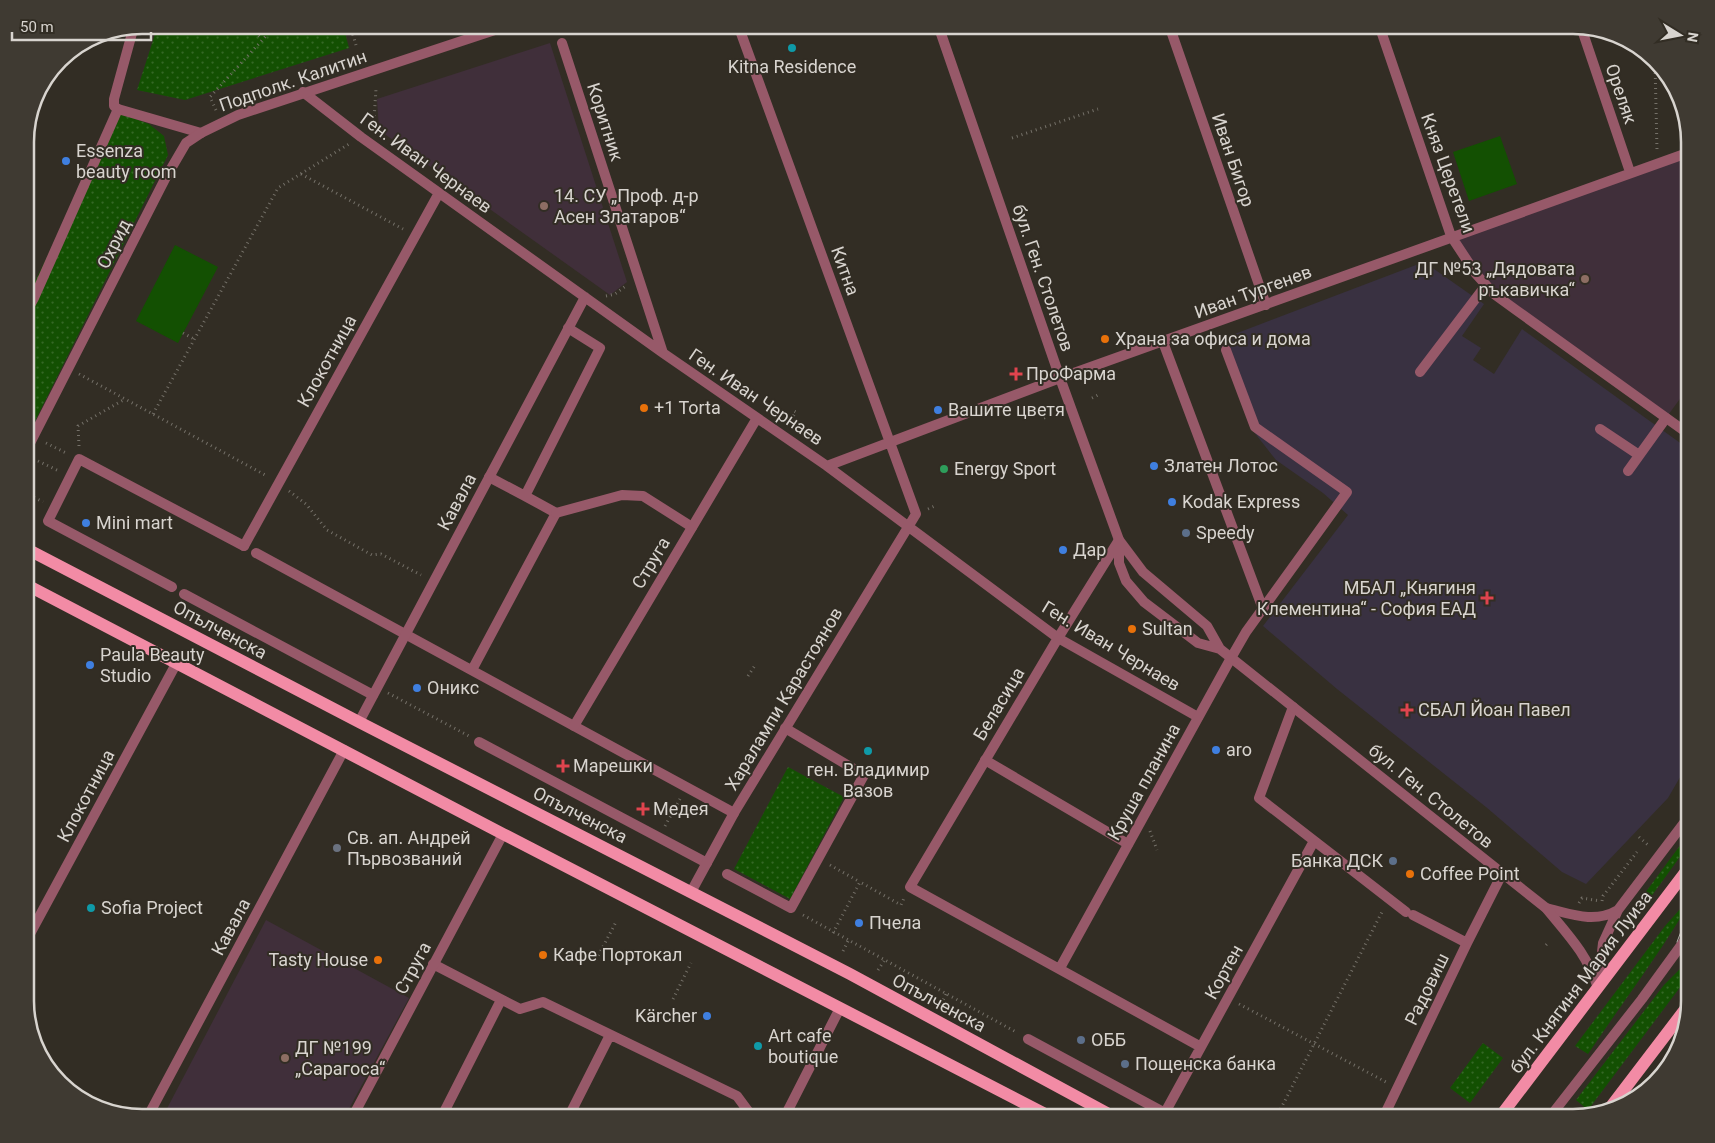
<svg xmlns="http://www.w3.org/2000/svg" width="1715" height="1143" font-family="Roboto,sans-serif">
<defs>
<pattern id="green-dots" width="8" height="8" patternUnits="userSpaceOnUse" patternTransform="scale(1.25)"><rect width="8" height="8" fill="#135002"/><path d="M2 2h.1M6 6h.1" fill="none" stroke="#356826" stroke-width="1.8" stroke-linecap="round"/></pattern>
</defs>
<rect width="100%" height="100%" fill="#322d24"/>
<path fill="#402f3a" d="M 550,43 L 627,282 L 610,295 L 379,130 L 377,99 Z
M 1690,152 L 1690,385 L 1666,418 L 1494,294 L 1451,236 Z
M 266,920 L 409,998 L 344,1118 L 162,1118 Z"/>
<path fill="#393141" d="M 1424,262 L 1484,304 L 1462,336 L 1481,348 L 1473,360 L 1494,374 L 1522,329 L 1690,450 L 1690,760 L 1668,798 L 1586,884 L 1562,872 L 1486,807 L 1337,689 L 1263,626 L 1348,515 L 1323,493 L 1276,460 L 1250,427 L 1219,340 Z"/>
<path fill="url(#green-dots)" d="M 158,25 L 238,25 L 240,27 L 243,25 L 343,25 L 349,48 L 185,100 L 137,90 Z
M 119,113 L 149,124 L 164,136 L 168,155 L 25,441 L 25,301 Z
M 788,767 L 844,797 L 790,899 L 734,869 Z
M 1690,832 L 1690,843 L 1632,923 L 1624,929 L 1622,924 L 1625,920 Z
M 1690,898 L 1690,902 C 1659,955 1622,1003 1588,1054 L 1575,1046 L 1665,926 Z
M 1690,959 L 1690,974 L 1588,1110 L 1576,1100 L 1664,985 Z
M 1483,1043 L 1503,1058 L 1470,1103 L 1450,1088 Z"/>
<path fill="#135002" d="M 1500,136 L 1517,184 L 1469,201 L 1453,152 Z
M 175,245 L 218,267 L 178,343 L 136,321 Z"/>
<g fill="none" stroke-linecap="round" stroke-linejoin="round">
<path stroke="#757169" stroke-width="3" stroke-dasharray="1 4" stroke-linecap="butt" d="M 248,25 L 262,39
M 350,25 L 356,45
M 1655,63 L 1657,150
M 216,110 L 210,97 L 276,25
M 376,131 L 374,120 L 376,89
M 1012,138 L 1098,109
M 301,174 L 403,229
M 606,296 L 615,294 L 627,285
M 183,333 L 194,339
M 79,374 L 267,476
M 1092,398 L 1098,395
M 153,414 L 278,188 L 349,144
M 1044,418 L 1049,416
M 788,424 L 796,412 L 794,411
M 46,443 L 68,454
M 79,446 L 78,426 L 125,399
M 38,461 L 59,471
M 289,491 L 306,504 L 327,530 L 372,555 L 381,554 L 421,575
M 25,493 L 43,502
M 928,509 L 937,505
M 748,676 L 756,664
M 388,693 L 469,736
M 665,826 L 680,799
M 1150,831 L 1157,850
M 1639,837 L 1648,845 L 1649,843
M 830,865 L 860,882
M 1602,901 L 1603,896 L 1637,852
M 1579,903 L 1582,898 L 1600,901
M 803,915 L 1016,1032
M 833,933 L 860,882 L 901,905 L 904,898
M 1546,945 L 1549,942
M 843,951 L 848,941
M 596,960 L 616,922
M 878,970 L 884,961
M 673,999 L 691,963
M 941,1004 L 946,994
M 1239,1004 L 1386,1082
M 1661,1075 L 1672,1060
M 1276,1118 L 1383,910"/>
<path stroke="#975969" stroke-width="10" d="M 25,314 L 34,298 L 118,109
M 1163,342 L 1263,609
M 1226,350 L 1255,427 L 1347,492 L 1246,632 L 1231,658
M 1420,372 L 1486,285
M 1600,429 L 1639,455
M 1628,471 L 1666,418
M 489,477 L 525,496 L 600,348 L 568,328
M 256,553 L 734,813
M 172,587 L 48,521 L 79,459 L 244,546
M 184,594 L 373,695
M 1058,638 L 1198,717
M 472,670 L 556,513 L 525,496
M 479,742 L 707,863
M 727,874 L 791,908 L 864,775 L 785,728
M 433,964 L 520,1009 L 543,1002 L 737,1096 L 751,1115 L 757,1118
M 1028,1039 L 1165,1113
M 441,1118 L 501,1000
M 568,1118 L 610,1035
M 1549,1118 L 1642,999 L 1690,933"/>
<path stroke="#975969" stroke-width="10" d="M 556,513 L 622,495 L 643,496 L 692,527
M 985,760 L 1128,844"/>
<path stroke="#975969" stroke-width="10" d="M 1169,25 L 1266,305
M 1379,25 L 1451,236 L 1476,274 L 1494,294 L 1516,310 L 1690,435
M 134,26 L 114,99 L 114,106 L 118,109 L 201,133
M 1581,27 L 1630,172
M 562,43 L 663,353
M 303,92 L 361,137 L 663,353 L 827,466 L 1058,638
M 827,466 L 1060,378 L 1690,152
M 1119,540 L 1058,638 L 910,887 L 1201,1047
M 244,546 L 439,193
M 1293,707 L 1259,798 L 1406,912
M 359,722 L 585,297
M 574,726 L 757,418
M 691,892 L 734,813 L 916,514 L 738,25
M 1546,908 C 1571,914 1594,924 1618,910
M 1413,915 L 1467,943
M 25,943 L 176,664
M 1060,968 L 1231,658
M 1598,988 L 1603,943 L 1618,910 L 1690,815
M 147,1118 L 344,750
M 352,1118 L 503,834
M 784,1118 L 840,1008
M 1162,1118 L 1314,841
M 1383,1118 L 1467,943 L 1502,874"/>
<path stroke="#975969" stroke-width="10" d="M 938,25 L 1060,378 L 1119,540 L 1143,572 L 1207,626 L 1220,649 L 1546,908 C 1569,936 1587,954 1598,988
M 25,453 L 165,179 L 186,143 L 201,133 L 238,115 L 510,25
M 1119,540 L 1119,563 L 1126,581 L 1144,602 L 1198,643 L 1220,649"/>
<path stroke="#f28ba5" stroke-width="12" d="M 25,548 L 359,722 L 850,974 L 1116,1118
M 25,584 L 503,834 L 1053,1118
M 1610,1108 L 1690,1003
M 1499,1118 L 1690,866"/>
<path stroke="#b2ada7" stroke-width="1" d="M 1677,942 L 1690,908
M 1689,949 L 1690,948"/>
</g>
<g fill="#0f9aa8" stroke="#322d24" stroke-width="2">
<circle cx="792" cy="48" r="5"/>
<circle cx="868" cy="751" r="5"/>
<circle cx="91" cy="908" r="5"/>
<circle cx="758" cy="1046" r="5"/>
</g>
<g fill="#3f7fe0" stroke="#322d24" stroke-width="2">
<circle cx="66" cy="161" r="5"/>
<circle cx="938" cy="410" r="5"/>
<circle cx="1154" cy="466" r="5"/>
<circle cx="1172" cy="502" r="5"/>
<circle cx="86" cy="523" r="5"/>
<circle cx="1063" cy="550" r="5"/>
<circle cx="90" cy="665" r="5"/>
<circle cx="417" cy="688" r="5"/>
<circle cx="1216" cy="750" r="5"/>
<circle cx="859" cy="923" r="5"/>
<circle cx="707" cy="1016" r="5"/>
</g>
<g fill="#8d6e63" stroke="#322d24" stroke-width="2">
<circle cx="544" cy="206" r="5"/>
<circle cx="1585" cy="279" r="5"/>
<circle cx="285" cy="1058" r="5"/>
</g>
<g fill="#e8710a" stroke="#322d24" stroke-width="2">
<circle cx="1105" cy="339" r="5"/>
<circle cx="644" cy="408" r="5"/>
<circle cx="1132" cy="629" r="5"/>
<circle cx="1410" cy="874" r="5"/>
<circle cx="543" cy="955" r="5"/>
<circle cx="378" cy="960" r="5"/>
</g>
<g fill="#e0444e" stroke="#322d24" stroke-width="2">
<path d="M1013.5 366.5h5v5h5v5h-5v5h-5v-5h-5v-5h5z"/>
<path d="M1484.5 590.5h5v5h5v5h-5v5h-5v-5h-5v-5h5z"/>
<path d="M1404.5 702.5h5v5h5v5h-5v5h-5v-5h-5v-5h5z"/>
<path d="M560.5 758.5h5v5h5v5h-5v5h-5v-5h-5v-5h5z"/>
<path d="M640.5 801.5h5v5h5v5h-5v5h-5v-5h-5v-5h5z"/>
</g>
<circle fill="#2e9e5b" stroke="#322d24" stroke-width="2" cx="944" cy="469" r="5"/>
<g fill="#5c6f8a" stroke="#322d24" stroke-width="2">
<circle cx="1186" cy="533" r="5"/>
<circle cx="1393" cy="861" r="5"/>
<circle cx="1081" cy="1040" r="5"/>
<circle cx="1125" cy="1064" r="5"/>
</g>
<circle fill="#6b7280" stroke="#322d24" stroke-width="2" cx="337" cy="848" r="5"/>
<g text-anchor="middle" stroke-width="4" stroke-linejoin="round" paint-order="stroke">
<g font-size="18" fill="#d8d4cf" stroke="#322d24" text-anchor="start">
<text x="792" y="73" text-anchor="middle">Kitna Residence</text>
<text x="76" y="157">Essenza<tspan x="76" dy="21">beauty room</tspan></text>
<text x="554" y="202">14. СУ „Проф. д-р<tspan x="554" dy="21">Асен Златаров“</tspan></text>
<text x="1575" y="275" text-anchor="end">ДГ №53 „Дядовата<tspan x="1575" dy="21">ръкавичка“</tspan></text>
<text x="1115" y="345">Храна за офиса и дома</text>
<text x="1026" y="380">ПроФарма</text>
<text x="654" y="414">+1 Torta</text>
<text x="948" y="416">Вашите цветя</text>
<text x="1164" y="472">Златен Лотос</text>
<text x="954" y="475">Energy Sport</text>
<text x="1182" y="508">Kodak Express</text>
<text x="96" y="529">Mini mart</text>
<text x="1196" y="539">Speedy</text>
<text x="1073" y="556">Дар</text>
<text x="1476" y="594" text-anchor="end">МБАЛ „Княгиня<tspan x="1476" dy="21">Клементина“ - София ЕАД</tspan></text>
<text x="1142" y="635">Sultan</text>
<text x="100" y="661">Paula Beauty<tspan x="100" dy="21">Studio</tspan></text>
<text x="427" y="694">Оникс</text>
<text x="1418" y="716">СБАЛ Йоан Павел</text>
<text x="1226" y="756">aro</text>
<text x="573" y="772">Марешки</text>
<text x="868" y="776" text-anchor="middle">ген. Владимир<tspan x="868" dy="21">Вазов</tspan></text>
<text x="653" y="815">Медея</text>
<text x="347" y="844">Св. ап. Андрей<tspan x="347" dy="21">Първозваний</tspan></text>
<text x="1383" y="867" text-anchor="end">Банка ДСК</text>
<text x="1420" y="880">Coffee Point</text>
<text x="101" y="914">Sofia Project</text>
<text x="869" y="929">Пчела</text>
<text x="553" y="961">Кафе Портокал</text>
<text x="368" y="966" text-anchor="end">Tasty House</text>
<text x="697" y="1022" text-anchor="end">Kärcher</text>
<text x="768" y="1042">Art cafe<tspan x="768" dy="21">boutique</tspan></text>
<text x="1091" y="1046">ОББ</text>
<text x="295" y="1054">ДГ №199<tspan x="295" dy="21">„Сарагоса“</tspan></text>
<text x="1135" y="1070">Пощенска банка</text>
</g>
<g font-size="18" fill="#d8d4cf" stroke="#322d24">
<text transform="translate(293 81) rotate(-19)" y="6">Подполк. Калитин</text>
<text transform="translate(1621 94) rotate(71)" y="6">Ореляк</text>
<text transform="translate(605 122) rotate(72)" y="6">Коритник</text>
<text transform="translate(1233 160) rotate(71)" y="6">Иван Бигор</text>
<text transform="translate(426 163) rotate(36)" y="6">Ген. Иван Чернаев</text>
<text transform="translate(1448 173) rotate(70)" y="6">Княз Церетели</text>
<text transform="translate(114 244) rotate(-63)" y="6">Охрид</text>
<text transform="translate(845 271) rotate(70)" y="6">Китна</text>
<text transform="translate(1043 278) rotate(71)" y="6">бул. Ген. Столетов</text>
<text transform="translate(1253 292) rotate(-20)" y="6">Иван Тургенев</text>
<text transform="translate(327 361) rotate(-61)" y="6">Клокотница</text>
<text transform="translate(756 397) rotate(34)" y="6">Ген. Иван Чернаев</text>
<text transform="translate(457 502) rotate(-62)" y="6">Кавала</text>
<text transform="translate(651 563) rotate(-59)" y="6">Струга</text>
<text transform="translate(220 630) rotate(28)" y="6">Опълченска</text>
<text transform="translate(1111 646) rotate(31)" y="6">Ген. Иван Чернаев</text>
<text transform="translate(784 699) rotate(-59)" y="6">Харалампи Карастоянов</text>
<text transform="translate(999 704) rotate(-59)" y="6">Беласица</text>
<text transform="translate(1144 782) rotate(-61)" y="6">Круша планина</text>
<text transform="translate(86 796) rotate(-62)" y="6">Клокотница</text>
<text transform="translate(1431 796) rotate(39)" y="6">бул. Ген. Столетов</text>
<text transform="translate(580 815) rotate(27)" y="6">Опълченска</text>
<text transform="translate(231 927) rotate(-62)" y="6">Кавала</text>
<text transform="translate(413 968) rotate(-62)" y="6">Струга</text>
<text transform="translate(1224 972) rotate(-61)" y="6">Кортен</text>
<text transform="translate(1581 982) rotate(-53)" y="6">бул. Княгиня Мария Луиза</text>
<text transform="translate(1427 989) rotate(-64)" y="6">Радовиш</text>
<text transform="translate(939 1003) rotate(28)" y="6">Опълченска</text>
</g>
</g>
<path d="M0 0H1715V1143H0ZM142 34H1573A108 108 0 0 1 1681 142V1001A108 108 0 0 1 1573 1109H142A108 108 0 0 1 34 1001V142A108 108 0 0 1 142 34Z" fill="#3f3a32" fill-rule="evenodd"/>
<path fill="none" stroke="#d8d4cf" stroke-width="2.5" d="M142 34H1573A108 108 0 0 1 1681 142V1001A108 108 0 0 1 1573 1109H142A108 108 0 0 1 34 1001V142A108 108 0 0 1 142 34Z"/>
<g transform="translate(1680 35) rotate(100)" stroke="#322d24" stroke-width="4" paint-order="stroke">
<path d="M0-4L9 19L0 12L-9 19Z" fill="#d8d4cf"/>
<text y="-8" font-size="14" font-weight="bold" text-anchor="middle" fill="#d8d4cf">N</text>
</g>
<path d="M12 32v8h139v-8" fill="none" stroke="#d8d4cf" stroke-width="2.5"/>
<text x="20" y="32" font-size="15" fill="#d8d4cf" stroke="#322d24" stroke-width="4" paint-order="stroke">50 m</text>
</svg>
